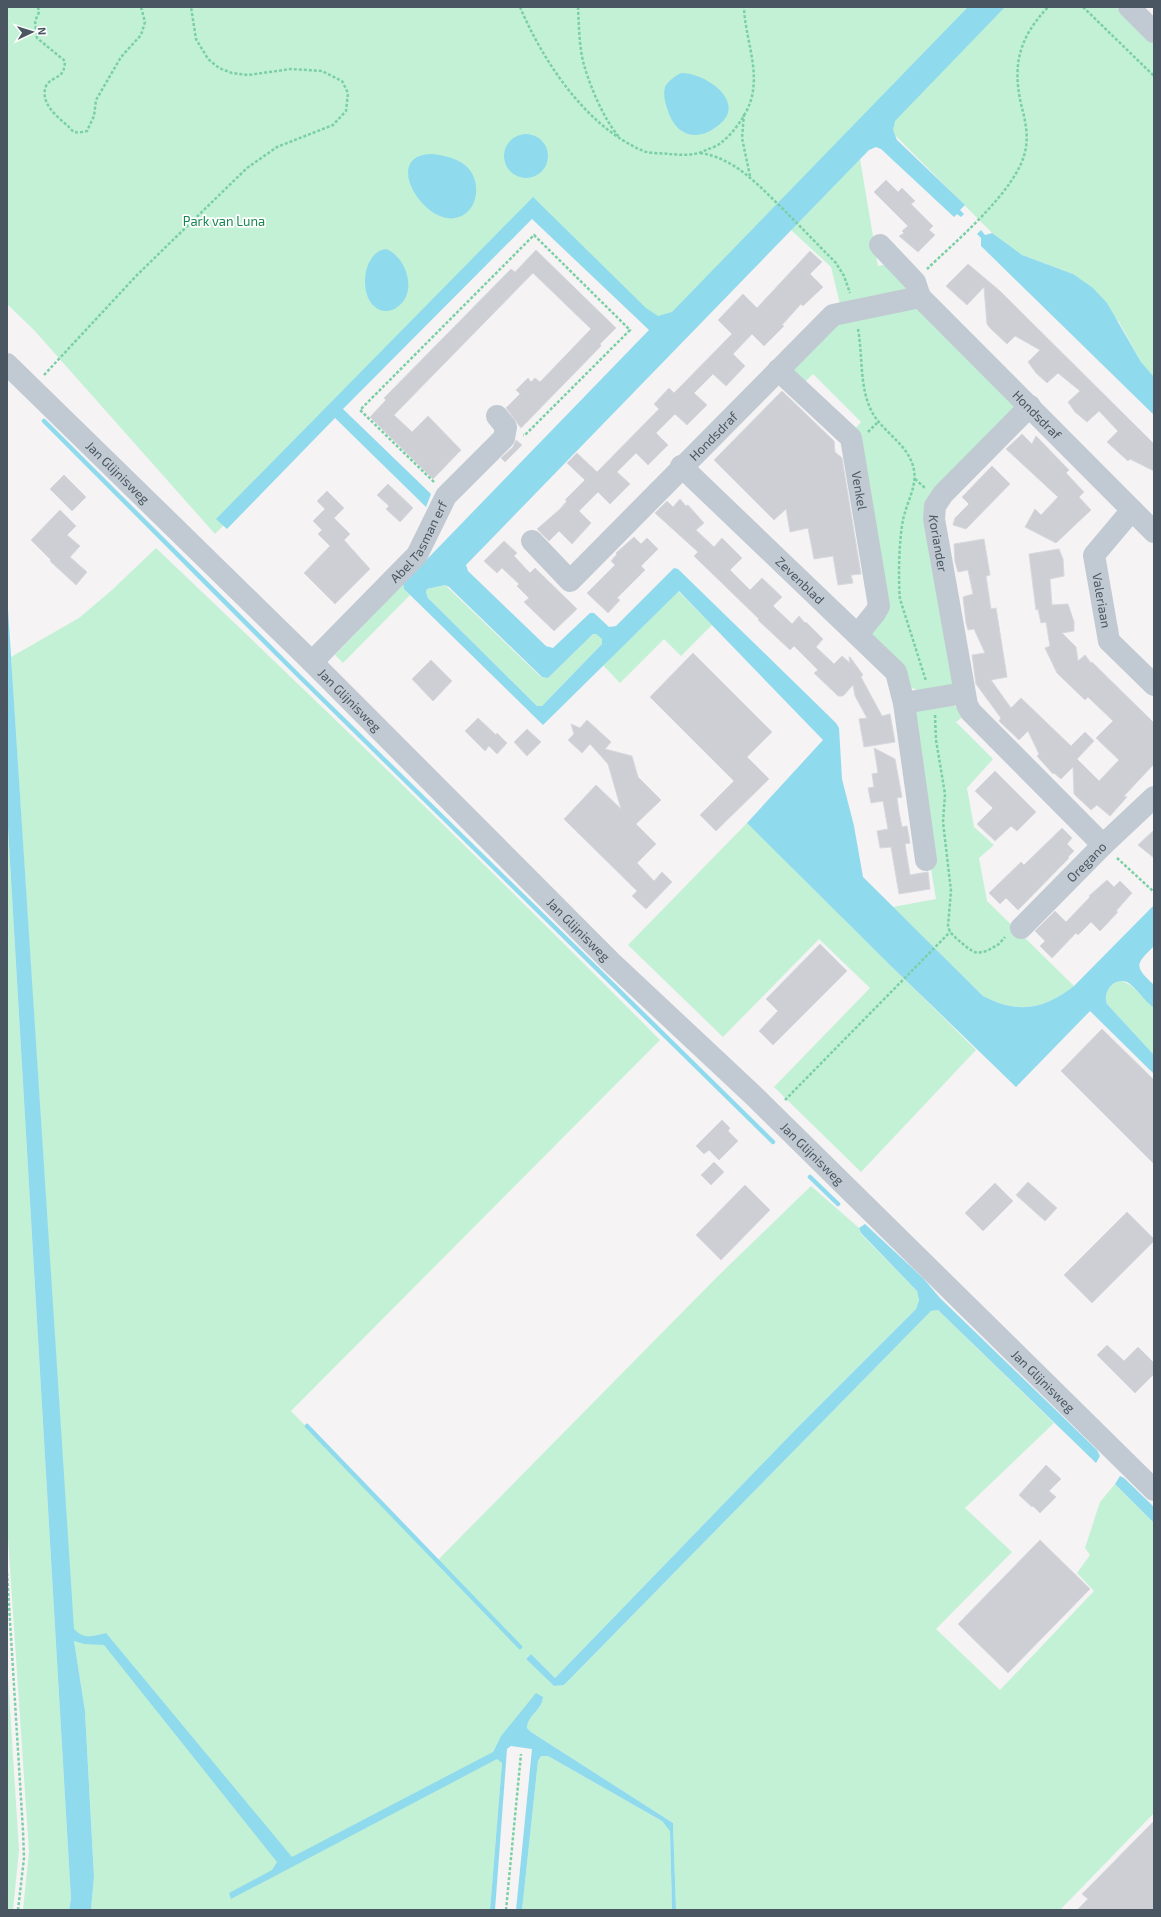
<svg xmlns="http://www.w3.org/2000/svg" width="1161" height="1917" font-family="'Exo 2',sans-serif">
<rect width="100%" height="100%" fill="#f5f3f3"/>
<path fill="#c3f1d5" d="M 7,7 L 1116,7 L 1154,43 L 1154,377 L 1141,362 L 1119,322 L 1073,274 L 1022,255 L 999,240 L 883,123 L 668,340 L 532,216 L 215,534 L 34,330 L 7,304 Z
M 860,159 L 878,266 L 888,264 L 906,286 L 904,291 L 840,304 L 831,267 L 791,230 Z
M 914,309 L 920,309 L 1015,398 L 1015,409 L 929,500 L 957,689 L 926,693 L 909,687 L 873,639 L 870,629 L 854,430 L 861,422 L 813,374 L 805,382 L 790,368 L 836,321 Z
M 156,548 C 326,710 495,873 660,1040 L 291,1411 L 437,1561 L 718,1276 L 811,1186 L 859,1228 L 861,1234 L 917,1291 L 919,1300 L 916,1309 L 797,1428 L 555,1678 L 531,1654 L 526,1659 L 554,1686 L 564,1685 L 931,1311 L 938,1310 L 1054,1423 L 965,1508 L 1012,1552 L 936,1629 L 1000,1690 L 1094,1591 L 1077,1573 L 1090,1555 L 1085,1548 L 1100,1502 L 1115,1484 L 1154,1523 L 1154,1813 L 1060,1910 L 676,1910 L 673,1823 L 531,1732 L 527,1728 C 528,1714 542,1711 543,1697 L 501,1736 L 493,1752 L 502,1763 L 490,1910 L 91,1910 L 94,1877 L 85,1711 L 74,1641 L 11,657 L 79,618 L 112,590 Z
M 403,584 L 404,589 L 410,595 L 343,663 L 335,655 Z
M 445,585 L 541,677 L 548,678 L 593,634 L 596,634 L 602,639 L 602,644 L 542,706 L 537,706 L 428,598 L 426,592 L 427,589 Z
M 678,591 L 712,625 L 681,656 L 664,639 L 620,683 L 603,665 Z
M 954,705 L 964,716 L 956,722 L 993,759 L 967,788 L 974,827 L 994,845 L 979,858 L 987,901 L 1074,986 C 1043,1010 1018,1014 983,996 L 893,907 L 936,899 L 930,863 L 911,717 L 920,707 Z
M 7,811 L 71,1899 L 69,1910 L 23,1910 L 29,1852 L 7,1523 Z
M 747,823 L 976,1050 L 861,1172 L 774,1087 L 870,988 L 819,939 L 723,1037 L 628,945 Z
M 1122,981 C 1135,985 1143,1000 1154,1008 L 1154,1055 L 1107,1004 C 1102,993 1111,982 1122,981 Z
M 7,1662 L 19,1850 L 13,1910 L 7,1910 Z
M 541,1756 L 548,1756 L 662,1821 L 670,1830 L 672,1910 L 522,1910 L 538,1761 Z"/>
<path fill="#90daee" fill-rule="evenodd" d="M 968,7 L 1005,7 L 895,121 L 893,130 L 897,140 L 965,205 L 960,210 L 964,214 L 961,217 L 957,214 L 954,217 L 881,149 L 876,147 L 869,150 L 466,565 L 468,571 L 546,646 L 553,648 L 590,613 L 594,613 L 609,627 L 616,626 L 674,568 L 678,569 L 836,723 L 839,728 L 842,779 L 854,826 L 863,877 L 983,996 C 1018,1014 1043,1010 1074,986 L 1154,905 L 1154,946 C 1135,965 1134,966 1154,985 L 1154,1008 C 1145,1002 1135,986 1127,982 C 1114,977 1102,992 1107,1004 L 1154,1055 L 1154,1074 L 1090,1011 L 1016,1087 L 892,967 L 747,823 L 823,740 L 679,591 L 543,725 L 404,589 L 403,584 L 649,330 L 532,219 L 343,409 L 431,494 L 426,507 L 335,418 L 227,529 L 216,519 L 533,197 L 646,308 L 658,316 L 672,312 ZM 445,585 L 449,587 L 542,677 L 548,678 L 593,634 L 596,634 L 602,639 L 602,644 L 542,706 L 537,706 L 428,598 L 426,592 L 427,589 Z
M 681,73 C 704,72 747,101 720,124 C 698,143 675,137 667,108 C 665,102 663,94 665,87 C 668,81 675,76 681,73 Z
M504 156a22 22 0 1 1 44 0a22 22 0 1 1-44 0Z
M 432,154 C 443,155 457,158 466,166 C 482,180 479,210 459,217 C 430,228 390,172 417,157 C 421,155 427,154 432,154 Z
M 981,230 L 985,235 L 992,233 L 1022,255 L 1073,274 L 1093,288 L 1107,303 L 1141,362 L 1154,377 L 1154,415 L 981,246 L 981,238 L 977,234 Z
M 386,249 C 405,256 416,287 402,303 C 397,308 392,311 386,311 C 357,310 359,252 386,249 Z
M 7,594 L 74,1629 C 85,1640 92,1636 106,1633 L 292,1857 L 493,1752 L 501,1736 L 536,1693 L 543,1697 C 542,1711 528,1714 527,1728 L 531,1732 L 673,1823 L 676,1910 L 672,1910 L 670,1831 L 662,1821 L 548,1756 L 541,1756 L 538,1761 L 522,1910 L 516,1910 L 532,1749 L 511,1746 L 507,1749 L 495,1910 L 490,1910 L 502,1763 L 497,1759 L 231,1899 L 229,1893 L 272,1870 L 277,1862 L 104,1645 L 84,1644 L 74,1641 L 85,1711 L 94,1877 L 91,1910 L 69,1910 L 71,1899 L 7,811 Z
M 865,1224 L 923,1278 L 940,1298 L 1097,1450 L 1100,1456 L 1096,1463 L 938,1310 L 931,1311 L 564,1685 L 554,1686 L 526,1659 L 531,1654 L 555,1678 L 797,1428 L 916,1309 L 919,1300 L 917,1291 L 861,1233 L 859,1228 Z
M 1120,1476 L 1124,1478 L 1154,1507 L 1154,1523 L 1115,1484 Z"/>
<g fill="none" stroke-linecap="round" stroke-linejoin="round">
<path stroke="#90daee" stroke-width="4.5" d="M 44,421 L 298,675 L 773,1142
M 810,1177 L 838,1204
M 307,1426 L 520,1647"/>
</g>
<path fill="#cdcfd5" stroke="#d7d9de" d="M 886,180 L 898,192 L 902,188 L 915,201 L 911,204 L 933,226 L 929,230 L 935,235 L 918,252 L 899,236 L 904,233 L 902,231 L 908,226 L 874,192 Z
M 536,250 L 616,328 L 600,344 L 601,346 L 521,428 L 506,408 L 520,394 L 516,390 L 528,378 L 531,382 L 535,378 L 540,382 L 591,329 L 533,273 L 394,415 L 412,432 L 428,416 L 461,450 L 433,479 L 370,417 L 386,400 L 384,398 L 511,269 L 515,272 Z
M 810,251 L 822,262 L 810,274 L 823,287 L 803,306 L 801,304 L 782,325 L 784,326 L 764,346 L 752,334 L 733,354 L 745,366 L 726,386 L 713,374 L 694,393 L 707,405 L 687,425 L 675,414 L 656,433 L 668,445 L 648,465 L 636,453 L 617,472 L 630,484 L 610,504 L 598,492 L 579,511 L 591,523 L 572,544 L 559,531 L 549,541 L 537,529 L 559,510 L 567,501 L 565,500 L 585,480 L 567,463 L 577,453 L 597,472 L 659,409 L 654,404 L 669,388 L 674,393 L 732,334 L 718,320 L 743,294 L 757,308 Z
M 968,264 L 1000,291 L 1154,444 L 1154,471 L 1130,459 L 1128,461 L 1107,442 L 1118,431 L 1099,411 L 1087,422 L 1075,412 L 1068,402 L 1080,391 L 1058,373 L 1047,383 L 1036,373 L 1028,362 L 1040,350 L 1015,336 L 1007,344 L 990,328 L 987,324 L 984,287 L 967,305 L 946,286 Z
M 782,391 L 834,441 L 835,452 L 842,458 L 861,574 L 851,575 L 853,583 L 838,585 L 833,556 L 814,559 L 808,528 L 790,532 L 786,509 L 774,520 L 714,460 Z
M 1022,434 L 1032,444 L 1036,436 L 1069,470 L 1066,473 L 1084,492 L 1079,497 L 1091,510 L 1056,543 L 1025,527 L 1035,509 L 1041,515 L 1058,497 L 1006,449 Z
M 516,440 L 522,445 L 505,462 L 501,458 L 513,447 Z
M 992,466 L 1010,484 L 966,529 L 953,525 L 955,518 L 969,504 L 962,497 Z
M 64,475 L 86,497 L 72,511 L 50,489 Z
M 388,484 L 413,508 L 400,522 L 386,509 L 389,506 L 377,495 Z
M 327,491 L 344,508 L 334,518 L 350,534 L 344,540 L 370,569 L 335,604 L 304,573 L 330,546 L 318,534 L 322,530 L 313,521 L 325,509 L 317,501 Z
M 680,499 L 686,506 L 688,505 L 704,523 L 696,530 L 714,547 L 722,538 L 742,558 L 730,570 L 750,590 L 762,578 L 782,597 L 773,606 L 792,624 L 799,616 L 805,623 L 806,622 L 823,639 L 816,647 L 834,664 L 842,656 L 850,663 L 849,657 L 850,657 L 863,675 L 861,677 L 882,716 L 890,714 L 895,742 L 864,747 L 859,719 L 867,718 L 855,696 L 853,685 L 843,696 L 838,696 L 814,673 L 818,670 L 794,646 L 790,650 L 758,620 L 759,619 L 694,556 L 698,552 L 655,513 L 667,501 L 673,507 Z
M 60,510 L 76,526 L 67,535 L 80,546 L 70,557 L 87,572 L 76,585 L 50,561 L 51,560 L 31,540 Z
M 634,537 L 641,544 L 647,538 L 658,549 L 641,566 L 645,570 L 617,598 L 620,600 L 608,613 L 587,593 L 615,565 L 611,561 L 617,554 L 616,553 Z
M 984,539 L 990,575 L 986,576 L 991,609 L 996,608 L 1007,677 L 991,680 L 1011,708 L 1021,698 L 1071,746 L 1085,732 L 1094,741 L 1077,759 L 1099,781 L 1119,760 L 1096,738 L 1113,721 L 1088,697 L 1085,700 L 1057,673 L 1045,648 L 1050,646 L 1046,622 L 1041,623 L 1038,609 L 1036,610 L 1029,554 L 1059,549 L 1063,559 L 1064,576 L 1050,579 L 1052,605 L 1068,604 L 1074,622 L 1074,631 L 1062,633 L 1076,647 L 1078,661 L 1085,655 L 1091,663 L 1092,662 L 1154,723 L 1154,764 L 1124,796 L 1127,797 L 1110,816 L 1097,805 L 1091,810 L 1074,794 L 1073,767 L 1061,779 L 1054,773 L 1053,774 L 1037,756 L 1039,754 L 1028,731 L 1019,740 L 999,721 L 1001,718 L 976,684 L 972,655 L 985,653 L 974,629 L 968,630 L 966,623 L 963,597 L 973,594 L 968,570 L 958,572 L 955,562 L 954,544 Z
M 504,541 L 517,553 L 514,556 L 530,573 L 535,568 L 577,609 L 554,631 L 524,602 L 529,598 L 517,586 L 519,584 L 502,568 L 497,573 L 484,561 Z
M 693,653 L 772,732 L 747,757 L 769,779 L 716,831 L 700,815 L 734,781 L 650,697 Z
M 431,660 L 452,681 L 433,701 L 412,679 Z
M 478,718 L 496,735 L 497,733 L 507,743 L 497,754 L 489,746 L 485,751 L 465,731 Z
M 587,720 L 611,742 L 605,749 L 632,756 L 638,777 L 661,800 L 636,824 L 656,844 L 637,863 L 654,881 L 662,872 L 672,882 L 646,909 L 632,896 L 637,891 L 564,819 L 596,785 L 621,809 L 608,764 L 590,744 L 582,753 L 568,740 L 574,734 L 571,724 L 580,728 Z
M 527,729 L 541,742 L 527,756 L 514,742 Z
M 874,748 L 895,759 L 902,797 L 897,798 L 899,812 L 902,827 L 907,826 L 910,843 L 905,844 L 910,875 L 928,872 L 930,889 L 899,894 L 891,847 L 880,848 L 877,831 L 888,829 L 883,801 L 871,803 L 868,788 L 874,787 L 872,774 L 878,773 Z
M 995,771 L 1036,812 L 1017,831 L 1011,826 L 995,841 L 977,824 L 993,808 L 975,791 Z
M 1062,828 L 1072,838 L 1067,844 L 1074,851 L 1068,857 L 1069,858 L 1018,910 L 1006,898 L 1000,904 L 989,893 L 1021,862 L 1024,865 Z
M 1154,830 L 1154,858 L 1138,845 Z
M 1107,880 L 1114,887 L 1120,881 L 1132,893 L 1116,911 L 1118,912 L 1100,931 L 1091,922 L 1078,935 L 1076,933 L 1052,958 L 1040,946 L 1045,941 L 1035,931 L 1055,911 L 1066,922 L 1090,897 L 1089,896 Z
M 820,944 L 847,971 L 773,1045 L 759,1031 L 778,1011 L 766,999 Z
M 1102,1029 L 1154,1080 L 1154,1164 L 1061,1071 Z
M 722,1120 L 730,1128 L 728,1131 L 738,1141 L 719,1160 L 709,1150 L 704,1154 L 696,1146 Z
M 714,1162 L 724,1172 L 711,1185 L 701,1175 Z
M 1028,1182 L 1057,1208 L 1045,1221 L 1016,1195 Z
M 995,1183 L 1013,1201 L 983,1231 L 965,1213 Z
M 745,1185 L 770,1210 L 721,1260 L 696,1235 Z
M 1127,1212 L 1154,1239 L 1154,1241 L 1092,1303 L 1064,1275 Z
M 1107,1345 L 1124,1361 L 1138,1347 L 1154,1363 L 1154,1374 L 1135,1393 L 1097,1355 Z
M 1046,1465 L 1061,1479 L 1049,1491 L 1056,1497 L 1040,1513 L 1033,1506 L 1032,1507 L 1019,1495 Z
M 1040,1540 L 1090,1589 L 1008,1673 L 958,1624 Z
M 1154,1821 L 1154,1910 L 1077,1910 L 1088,1899 L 1082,1894 Z"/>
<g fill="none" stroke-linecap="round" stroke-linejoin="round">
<path stroke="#7ad0a6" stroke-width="2.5" stroke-dasharray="3 2" stroke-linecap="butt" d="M 38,7 L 39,12 L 35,21 L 37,38 L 65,61 C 64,79 57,74 47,84 C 38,101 56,116 68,126 C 70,128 72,131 75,132 C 78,133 83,132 87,131 L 94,116 L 96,100 L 121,57 L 141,35 L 145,22 L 141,7
M 520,7 C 543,61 585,125 641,150 C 649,154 661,153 670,154 C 682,155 695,156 706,150 C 711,148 718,146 722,142 C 733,133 745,117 750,103 C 761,71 745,39 744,7
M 578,7 C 579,26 579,47 584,65 C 591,89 604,119 619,137
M 1083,7 L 1154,76
M 744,114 L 742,138 L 750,176
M 700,153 C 735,158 758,185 782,208 C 800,226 818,245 836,263 L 844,276 L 850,293
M 927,269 C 956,241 1016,191 1025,152 C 1029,136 1025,119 1021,104 C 1012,63 1020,37 1048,7
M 858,329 C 863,356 859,387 872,412 C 884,434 909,444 914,470 C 917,487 906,504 903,520 C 899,540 898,579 900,599 L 926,681
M 44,375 L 137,275 L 247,168 L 277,147 L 333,125 L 346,111 L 348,93 L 342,81 L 322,71 L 291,69 L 248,75 L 232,73 L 219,68 L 208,59 L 196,39 L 191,7
M 868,432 L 879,421
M 915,479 L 925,488
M 434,482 L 360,410 L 534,235 L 630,330 L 525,435 L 523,435
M 935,715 L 936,740 L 945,794 L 943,822 L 951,891 L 948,926 L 950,932 L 957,939 L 969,949 L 977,953 L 987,951 L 999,944 L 1005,937
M 1117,858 L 1154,892
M 785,1100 L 950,932
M 7,1573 L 23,1831 L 24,1858 L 18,1910
M 506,1910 L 521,1754"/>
<g stroke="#c1cad2" stroke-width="22">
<path d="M 1129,7 L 1154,32"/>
<path d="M 880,245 L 915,282 L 920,297"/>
<path id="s1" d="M 7,364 L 312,662 L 611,962 L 753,1095 L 1154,1490"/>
<path id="s2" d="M 778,370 L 851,438 L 879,606 L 875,613 L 858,634"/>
<path id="s3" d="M 1030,406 L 943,494 L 935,506 L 934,519 L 967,705 L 971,712 L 1103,845"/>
<path id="s4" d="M 681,466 L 896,672 L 904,703 L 926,860"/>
<path id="s5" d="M 1132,510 L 1094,555 L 1109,641 L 1154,685"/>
<path id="s6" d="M 532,541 L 570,581 L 833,315 L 920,297 L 1154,532"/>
<path id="s7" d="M 312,662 L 417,555 L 446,496 L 504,438 L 506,427 L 497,416"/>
<path d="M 904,703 L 964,693"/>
<path id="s8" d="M 1021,928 L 1103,845 L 1154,797"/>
</g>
</g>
<g text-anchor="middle" stroke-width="3.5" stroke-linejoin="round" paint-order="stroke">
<g font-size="13" fill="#17864f" stroke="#fff">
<text x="224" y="226">Park van Luna</text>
</g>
<g font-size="13" fill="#4a5661" stroke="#fff">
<text dy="5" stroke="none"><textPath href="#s6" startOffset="684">Hondsdraf</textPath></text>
<text dy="5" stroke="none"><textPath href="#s6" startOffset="259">Hondsdraf</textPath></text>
<text dy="5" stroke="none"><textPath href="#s1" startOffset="155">Jan Glijnisweg</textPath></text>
<text dy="5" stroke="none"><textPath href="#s2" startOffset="153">Venkel</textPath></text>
<text dy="5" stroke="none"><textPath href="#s7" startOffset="162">Abel Tasman erf</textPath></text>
<text dy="5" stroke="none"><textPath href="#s3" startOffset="176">Koriander</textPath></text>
<text dy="5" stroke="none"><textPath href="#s4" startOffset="165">Zevenblad</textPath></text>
<text dy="5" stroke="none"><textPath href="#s5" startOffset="105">Valeriaan</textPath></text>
<text dy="5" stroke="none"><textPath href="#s1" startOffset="480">Jan Glijnisweg</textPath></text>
<text dy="5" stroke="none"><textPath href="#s8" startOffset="93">Oregano</textPath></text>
<text dy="5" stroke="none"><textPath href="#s1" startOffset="804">Jan Glijnisweg</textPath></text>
<text dy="5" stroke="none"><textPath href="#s1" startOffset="1128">Jan Glijnisweg</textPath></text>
<text dy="5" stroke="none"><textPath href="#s1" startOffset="1452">Jan Glijnisweg</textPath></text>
</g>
</g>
<rect width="1161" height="1917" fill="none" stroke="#4a5661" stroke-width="16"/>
<g transform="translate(32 32) rotate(86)" stroke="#ffffff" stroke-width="3" paint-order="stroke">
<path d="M0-3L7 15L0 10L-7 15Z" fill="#4a5661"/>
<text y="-6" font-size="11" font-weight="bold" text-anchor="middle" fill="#4a5661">N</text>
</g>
</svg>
